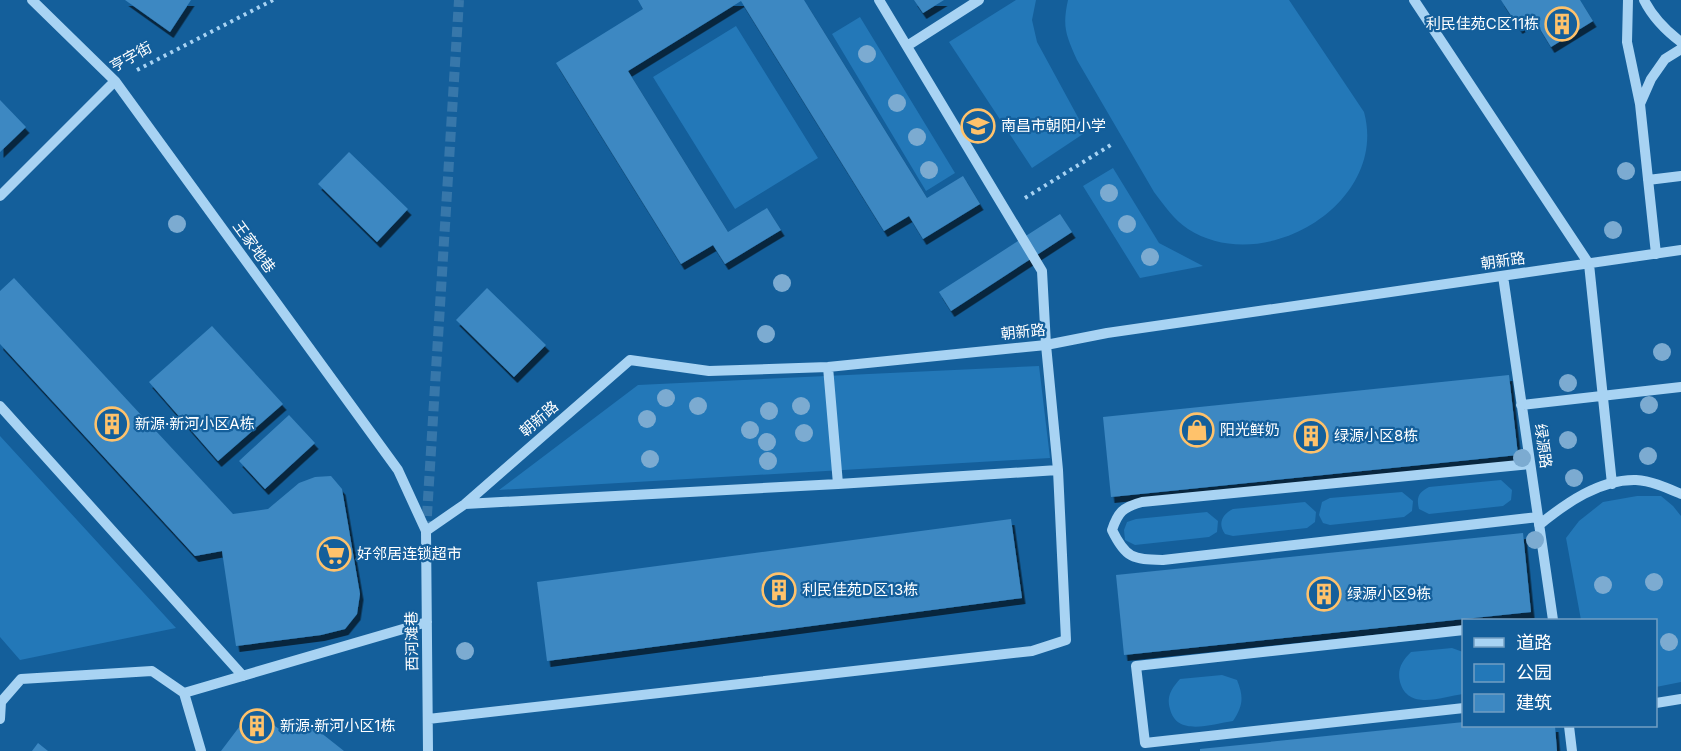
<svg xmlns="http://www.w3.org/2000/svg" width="1681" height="751" font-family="Inter,'Noto Sans SC',sans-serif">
<defs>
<filter id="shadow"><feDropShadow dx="3.5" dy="6" stdDeviation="0" flood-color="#0009"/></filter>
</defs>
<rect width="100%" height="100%" fill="#145f9b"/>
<path fill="#2378b8" d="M 1016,0 L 1036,0 L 1032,20 L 1037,42 L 1086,132 L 1032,168 L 949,42 Z
M 1068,0 L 1289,0 L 1364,112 C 1389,203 1264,278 1188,229 C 1174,220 1164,205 1154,192 L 1077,60 C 1066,35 1062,27 1068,0 Z
M 860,17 L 955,173 L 926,191 L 832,34 Z
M 736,26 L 818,158 L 735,209 L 653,77 Z
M 1113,168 L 1159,243 L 1203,266 L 1140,278 L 1083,186 Z
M 1039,366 L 1050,458 L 499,490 L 638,385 Z
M 0,436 L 176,628 L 20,660 L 0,637 Z
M 1501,480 L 1512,490 L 1511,500 L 1503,506 L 1429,514 L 1419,509 C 1416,497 1419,492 1429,487 Z
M 1402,492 L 1413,501 L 1412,511 L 1404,517 L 1330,525 L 1323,523 L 1319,515 L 1322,502 L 1330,498 Z
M 1637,496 L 1661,496 L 1673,506 L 1681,516 L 1681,682 L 1656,687 L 1656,620 L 1581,620 L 1566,538 L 1579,521 L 1603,502 Z
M 1305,502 L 1316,512 L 1315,522 L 1307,528 L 1233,536 L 1225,534 C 1217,523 1223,514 1233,509 Z
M 1207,512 L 1218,521 L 1217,532 L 1209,537 L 1135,545 L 1125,540 L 1124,530 L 1127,522 L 1136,519 Z
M 1452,648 L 1463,652 L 1463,694 C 1442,697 1408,711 1400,682 C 1397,669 1402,661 1411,652 Z
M 1222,675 L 1237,680 C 1244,697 1243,706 1233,721 C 1211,724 1177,737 1170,709 C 1166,696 1172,688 1180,679 Z"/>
<path fill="#3d88c2" filter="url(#shadow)" d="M 125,0 L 191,0 L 170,32 Z
M 638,0 L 804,0 L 927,198 L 963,176 L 980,204 L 923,239 L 909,216 L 884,231 L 741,1 L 628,71 L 728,232 L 767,208 L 781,230 L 725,264 L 713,245 L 681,264 L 556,63 L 643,9 Z
M 914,0 L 944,0 L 923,13 Z
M 1501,0 L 1580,0 L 1593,21 L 1551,47 L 1534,19 L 1519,28 Z
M 0,100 L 26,127 L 0,152 Z
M 349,152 L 408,209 L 377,242 L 318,184 Z
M 1060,214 L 1072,232 L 951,311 L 939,292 Z
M 14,278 L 233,514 L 268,509 L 299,483 L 315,477 L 331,476 L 342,489 L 360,594 L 357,614 L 345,629 L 321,635 L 236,646 L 222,551 L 195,556 L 0,344 L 0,291 Z
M 487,288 L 546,345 L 514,377 L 456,320 Z
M 212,326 L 283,404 L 218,461 L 149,382 Z
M 1509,375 L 1518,455 L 1111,497 L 1103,417 Z
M 289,415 L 315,443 L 265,489 L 239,461 Z
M 1011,519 L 1022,598 L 547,661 L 537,582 Z
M 1523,533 L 1531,612 L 1124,655 L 1116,575 Z
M 252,710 L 282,731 L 306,721 L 344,751 L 221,751 Z
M 1464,722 L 1464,726 L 1555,726 L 1557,751 L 1200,751 L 1200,749 Z
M 38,743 L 48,751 L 32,751 Z"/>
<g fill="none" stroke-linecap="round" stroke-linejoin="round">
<path stroke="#3777aa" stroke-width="10" stroke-dasharray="10 5" stroke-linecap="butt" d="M 426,531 L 459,0"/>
<path stroke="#a8d3f3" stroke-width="4" stroke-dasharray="3 4.5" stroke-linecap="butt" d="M 137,70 L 273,0
M 1025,198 L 1114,143"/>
<path stroke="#a8d3f3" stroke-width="10" d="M 32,0 L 115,81 L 398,470 L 426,531 L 428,751
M 1414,0 L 1589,264 L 1612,484
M 1628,0 L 1627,42 L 1640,104
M 1644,0 C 1653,18 1665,30 1681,42
M 907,46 L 979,0
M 1648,180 L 1681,176
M 0,196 L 115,81
M 1656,254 L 1640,104 L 1651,79 L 1665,59 L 1681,49
M 1503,276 L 1553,620
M 828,367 L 838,484
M 1521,405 L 1681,387
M 0,406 L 243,676
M 1530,464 L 1142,502 C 1123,507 1118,512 1112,530 C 1126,559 1133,559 1163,560 L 1538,517
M 465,504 L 838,484 L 1058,470 L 1046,345 L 1042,271 L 879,0
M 1539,525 C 1566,503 1600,479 1636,480 C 1652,481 1667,488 1681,494
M 426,531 L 465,504 L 630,360 L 709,371 L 828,367 L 1046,345 L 1107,333 L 1681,250
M 1464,630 L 1136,666 L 1145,743 L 1464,708
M 184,693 L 201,751
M 1656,703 L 1681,699
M 0,719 L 1,702 L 21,679 L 152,671 L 184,693 L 427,622
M 428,719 L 1032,651 L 1066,640 L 1058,470
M 1569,726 L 1572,751"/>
</g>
<g fill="#7cabd1">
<circle cx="867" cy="54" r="9"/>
<circle cx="897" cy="103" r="9"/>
<circle cx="917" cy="137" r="9"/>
<circle cx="929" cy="170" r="9"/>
<circle cx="1626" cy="171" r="9"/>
<circle cx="1109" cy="193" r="9"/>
<circle cx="177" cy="224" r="9"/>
<circle cx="1127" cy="224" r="9"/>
<circle cx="1613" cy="230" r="9"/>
<circle cx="1150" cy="257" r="9"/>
<circle cx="782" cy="283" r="9"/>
<circle cx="766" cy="334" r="9"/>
<circle cx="1662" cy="352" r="9"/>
<circle cx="1568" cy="383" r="9"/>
<circle cx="666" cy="398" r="9"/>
<circle cx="1649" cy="405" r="9"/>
<circle cx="698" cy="406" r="9"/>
<circle cx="801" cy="406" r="9"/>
<circle cx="769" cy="411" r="9"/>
<circle cx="647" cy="419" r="9"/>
<circle cx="750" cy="430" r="9"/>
<circle cx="804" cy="433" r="9"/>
<circle cx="1568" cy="440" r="9"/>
<circle cx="767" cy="442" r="9"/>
<circle cx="1648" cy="456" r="9"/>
<circle cx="1522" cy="458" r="9"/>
<circle cx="650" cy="459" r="9"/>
<circle cx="768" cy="461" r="9"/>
<circle cx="1574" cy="478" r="9"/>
<circle cx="1535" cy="540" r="9"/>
<circle cx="1654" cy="582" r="9"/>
<circle cx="1603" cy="585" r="9"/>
<circle cx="1669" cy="642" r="9"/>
<circle cx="465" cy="651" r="9"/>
</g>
<defs>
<g id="building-ring" transform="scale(1.725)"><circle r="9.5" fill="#145f9b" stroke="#ffc26b" stroke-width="1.5"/><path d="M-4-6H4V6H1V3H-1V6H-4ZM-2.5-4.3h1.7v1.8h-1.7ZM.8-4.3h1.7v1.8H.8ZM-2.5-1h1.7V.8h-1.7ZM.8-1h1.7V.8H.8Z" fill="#ffc26b"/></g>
<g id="school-ring" transform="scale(1.725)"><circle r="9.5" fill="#145f9b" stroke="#ffc26b" stroke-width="1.5"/><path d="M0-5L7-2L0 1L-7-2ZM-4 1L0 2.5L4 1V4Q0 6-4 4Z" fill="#ffc26b"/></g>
<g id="shop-ring" transform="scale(1.725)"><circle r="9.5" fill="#145f9b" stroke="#ffc26b" stroke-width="1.5"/><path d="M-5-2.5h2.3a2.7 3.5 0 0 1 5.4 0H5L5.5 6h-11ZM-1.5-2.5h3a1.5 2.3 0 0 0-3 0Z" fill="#ffc26b"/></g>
<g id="supermarket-ring" transform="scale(1.725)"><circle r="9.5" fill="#145f9b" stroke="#ffc26b" stroke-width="1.5"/><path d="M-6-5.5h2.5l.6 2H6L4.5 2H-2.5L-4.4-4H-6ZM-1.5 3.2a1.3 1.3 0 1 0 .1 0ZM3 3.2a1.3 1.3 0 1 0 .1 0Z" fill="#ffc26b"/></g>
</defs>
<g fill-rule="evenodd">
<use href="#building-ring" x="1562" y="24"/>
<use href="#school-ring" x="978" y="126"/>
<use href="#building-ring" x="112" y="424"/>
<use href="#shop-ring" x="1197" y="430"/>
<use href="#building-ring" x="1311" y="436"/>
<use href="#supermarket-ring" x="334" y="554"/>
<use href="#building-ring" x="779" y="590"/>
<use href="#building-ring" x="1324" y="594"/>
<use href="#building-ring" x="257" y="726"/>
</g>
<g text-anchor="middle" stroke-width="4.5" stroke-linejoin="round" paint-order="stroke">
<g font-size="15" fill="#fff" stroke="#145f9b" text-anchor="start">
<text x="1539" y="29" text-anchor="end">利民佳苑C区11栋</text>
<text x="1001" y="131">南昌市朝阳小学</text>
<text x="135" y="429">新源·新河小区A栋</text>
<text x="1220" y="435">阳光鲜奶</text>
<text x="1334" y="441">绿源小区8栋</text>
<text x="357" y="559">好邻居连锁超市</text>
<text x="802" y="595">利民佳苑D区13栋</text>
<text x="1347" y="599">绿源小区9栋</text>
<text x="280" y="731">新源·新河小区1栋</text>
</g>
<g font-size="15" fill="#fff" stroke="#145f9b">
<text transform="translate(131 57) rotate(-29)" y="5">亨字街</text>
<text transform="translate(254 247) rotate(54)" y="5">王家地巷</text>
<text transform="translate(1503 261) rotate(-8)" y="5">朝新路</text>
<text transform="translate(1023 332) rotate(-6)" y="5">朝新路</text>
<text transform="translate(539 419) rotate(-41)" y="5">朝新路</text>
<text transform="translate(1543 446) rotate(82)" y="5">绿源路</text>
<text transform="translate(412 641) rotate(-91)" y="5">西河滩巷</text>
</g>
</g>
<rect x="1462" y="619" width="195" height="108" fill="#145f9b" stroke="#729fc3" stroke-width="1.5"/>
<rect x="1474" y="638" width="30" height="9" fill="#a8d3f3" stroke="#729fc3" stroke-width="1.5"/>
<text x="1516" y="649" font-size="18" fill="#ffffff">道路</text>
<rect x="1474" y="664" width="30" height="18" fill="#2378b8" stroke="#729fc3" stroke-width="1.5"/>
<text x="1516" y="679" font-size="18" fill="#ffffff">公园</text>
<rect x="1474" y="694" width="30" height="18" fill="#3d88c2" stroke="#729fc3" stroke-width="1.5"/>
<text x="1516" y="709" font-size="18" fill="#ffffff">建筑</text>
</svg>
